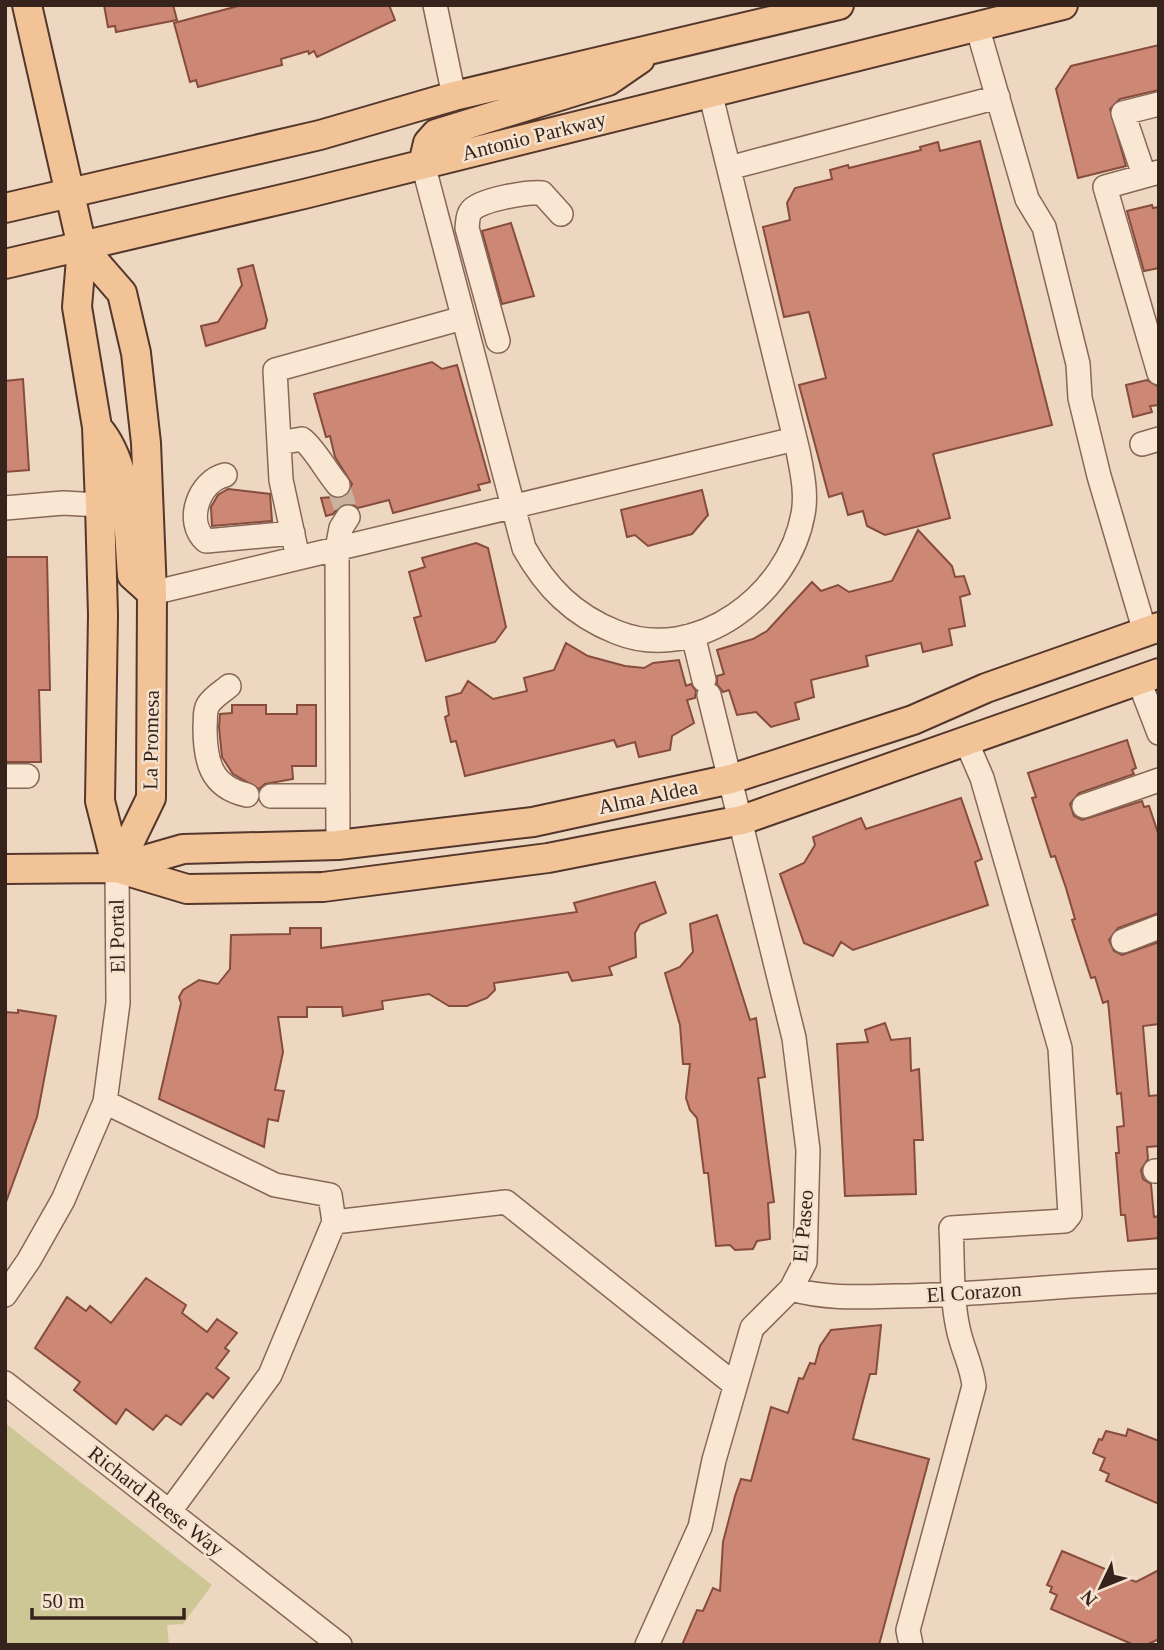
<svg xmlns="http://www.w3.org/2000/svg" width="1164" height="1650" font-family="'Times New Roman',serif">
<rect width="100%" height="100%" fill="#eed7c0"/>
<path fill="#ccc794" d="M 5,1423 L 212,1585 L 183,1624 L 167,1625 L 169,1645 L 5,1645 Z"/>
<path fill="#cd8875" stroke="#864c3d" stroke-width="2" d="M 104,5 L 173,5 L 177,20 L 116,32 L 115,26 L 108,27 Z
M 242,5 L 389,5 L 395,20 L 317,57 L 314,51 L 309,54 L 308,51 L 281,59 L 282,65 L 198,87 L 196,80 L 190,82 L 174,23 Z
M 1159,45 L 1159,90 L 1120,99 L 1110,109 L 1126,166 L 1078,178 L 1056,89 L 1071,66 Z
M 980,141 L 1052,425 L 933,454 L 950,518 L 885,535 L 867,526 L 863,511 L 848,515 L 842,493 L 829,497 L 799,385 L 826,378 L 809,312 L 784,317 L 763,227 L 790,220 L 787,203 L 795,188 L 832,179 L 830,170 L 848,165 L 849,168 L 921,150 L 920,147 L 938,142 L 940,151 Z
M 1152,205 L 1153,208 L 1159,207 L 1159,268 L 1144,271 L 1127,211 Z
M 511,223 L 534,296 L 502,304 L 482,231 Z
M 253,265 L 267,320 L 265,328 L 206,346 L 201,326 L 218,322 L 242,285 L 238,269 Z
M 432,362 L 442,369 L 457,365 L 490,482 L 478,485 L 480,490 L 393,513 L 389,500 L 358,508 L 349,503 L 342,504 L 333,514 L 326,516 L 321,498 L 346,496 L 352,484 L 335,457 L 330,436 L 326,437 L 314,394 Z
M 23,379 L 29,470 L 5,472 L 5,381 Z
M 1147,380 L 1159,387 L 1159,405 L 1150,406 L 1152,412 L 1133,417 L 1126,385 Z
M 228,489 L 270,494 L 272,521 L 212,526 L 211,507 L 218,495 Z
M 702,490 L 708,515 L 692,534 L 648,546 L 635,535 L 627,537 L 621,510 Z
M 918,530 L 952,566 L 955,577 L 964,576 L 970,594 L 960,597 L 965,626 L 949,629 L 952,645 L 923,652 L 921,643 L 866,656 L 868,666 L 811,680 L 814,697 L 795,703 L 799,719 L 771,727 L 756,712 L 737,715 L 729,690 L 723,692 L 717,684 L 717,676 L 724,674 L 717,650 L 753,639 L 767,631 L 812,582 L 821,591 L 838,585 L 849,592 L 892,581 Z
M 476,543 L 488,548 L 506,627 L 495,642 L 426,661 L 414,618 L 421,616 L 409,572 L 425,567 L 422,558 Z
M 5,557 L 47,557 L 50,690 L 39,690 L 41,762 L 5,762 Z
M 566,643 L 588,656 L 625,666 L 644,668 L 653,663 L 679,660 L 686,686 L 691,684 L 696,691 L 695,698 L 687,700 L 694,723 L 672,736 L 670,750 L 639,757 L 635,742 L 617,747 L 614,740 L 465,776 L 456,741 L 451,742 L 445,717 L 449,715 L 446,697 L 461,693 L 468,681 L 493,699 L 527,691 L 524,678 L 554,670 Z
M 232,705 L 266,705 L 266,714 L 297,714 L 297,705 L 316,705 L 316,766 L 292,766 L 293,779 L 265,784 L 259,789 L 233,774 L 222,757 L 219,727 L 220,714 L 232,713 Z
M 1127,740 L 1136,768 L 1132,770 L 1134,774 L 1079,793 L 1070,804 L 1074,816 L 1082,820 L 1142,801 L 1144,807 L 1149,806 L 1159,836 L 1159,913 L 1118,928 L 1109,940 L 1114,951 L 1122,955 L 1159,942 L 1159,1024 L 1143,1026 L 1149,1096 L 1159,1095 L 1159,1146 L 1147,1147 L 1148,1159 L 1141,1170 L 1143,1179 L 1151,1184 L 1154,1217 L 1159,1216 L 1159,1238 L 1128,1241 L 1125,1215 L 1121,1215 L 1116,1153 L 1119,1153 L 1117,1127 L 1124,1126 L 1121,1093 L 1117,1094 L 1108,1001 L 1103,1003 L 1095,977 L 1091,978 L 1072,920 L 1075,919 L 1066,888 L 1055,856 L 1051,857 L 1032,798 L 1036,797 L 1028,773 Z
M 961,798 L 982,859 L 975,862 L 988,905 L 853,950 L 841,942 L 833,956 L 804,943 L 780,874 L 804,863 L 815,845 L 813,837 L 861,818 L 866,829 Z
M 655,882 L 666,913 L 640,924 L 635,933 L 636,957 L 609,967 L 612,975 L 572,981 L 568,972 L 494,983 L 495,990 L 487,998 L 467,1006 L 449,1006 L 429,994 L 382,1001 L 383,1009 L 343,1016 L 342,1007 L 307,1007 L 307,1017 L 278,1017 L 283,1052 L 275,1090 L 284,1091 L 278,1121 L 268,1119 L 264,1147 L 159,1099 L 181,1003 L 179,997 L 183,990 L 199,980 L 218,984 L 230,969 L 231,935 L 290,934 L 290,928 L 321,928 L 321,948 L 577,912 L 574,903 Z
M 717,915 L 750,1020 L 756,1018 L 765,1077 L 758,1078 L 774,1202 L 768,1203 L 770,1239 L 757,1241 L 753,1249 L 735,1250 L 730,1245 L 716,1246 L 708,1173 L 704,1173 L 697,1118 L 690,1110 L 686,1098 L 690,1064 L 683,1064 L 680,1025 L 665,973 L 680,967 L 693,952 L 690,924 Z
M 18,1010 L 56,1016 L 37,1117 L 6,1202 L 5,1012 L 18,1013 Z
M 885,1023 L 891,1040 L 910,1038 L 911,1071 L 919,1069 L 923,1140 L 914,1140 L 916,1194 L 845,1196 L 837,1044 L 868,1042 L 865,1030 Z
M 146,1278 L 186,1305 L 182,1313 L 207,1332 L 217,1319 L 237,1333 L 225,1348 L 229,1351 L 216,1368 L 229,1378 L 213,1398 L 207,1393 L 181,1425 L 166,1415 L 153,1430 L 126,1409 L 116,1424 L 74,1390 L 80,1382 L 35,1348 L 67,1297 L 86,1311 L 90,1306 L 111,1323 Z
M 881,1325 L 876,1374 L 870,1374 L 853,1439 L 929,1459 L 879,1645 L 682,1645 L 697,1610 L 703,1611 L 713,1588 L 720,1591 L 723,1542 L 735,1496 L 741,1479 L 751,1481 L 771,1407 L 788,1413 L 799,1378 L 803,1379 L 810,1363 L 815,1364 L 820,1346 L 831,1330 Z
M 1128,1429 L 1159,1441 L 1159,1504 L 1106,1481 L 1109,1474 L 1100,1470 L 1105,1458 L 1093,1453 L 1099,1439 L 1102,1440 L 1106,1431 L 1126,1436 Z
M 1062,1551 L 1136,1582 L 1159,1570 L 1159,1639 L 1146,1645 L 1134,1645 L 1051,1609 L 1057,1595 L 1050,1592 L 1052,1587 L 1047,1585 Z"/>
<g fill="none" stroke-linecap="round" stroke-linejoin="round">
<path stroke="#c9b39f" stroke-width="23" stroke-dasharray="23 11" stroke-linecap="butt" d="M 338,485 L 348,517"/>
<g stroke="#876758" stroke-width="26">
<path id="minor" d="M 435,5 L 454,96
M 977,26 L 1027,199 L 1044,227 L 1078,364 L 1080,398 L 1099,476 L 1145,632
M 423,164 L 524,548 C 546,587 573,615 616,632 C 697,665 789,594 803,514 C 807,494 802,471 798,451 L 710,92
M 729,168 L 998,97
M 1159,172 L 1105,187 L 1159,373
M 1144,175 L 1123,113 L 1159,104
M 498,341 L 467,228 C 468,222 467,216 471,211 C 480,199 528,192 542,193 L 561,214
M 279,443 L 302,439 C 315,449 326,471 338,485
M 1142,444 L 1159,439
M 225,475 C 199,481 184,522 206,541 L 293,533
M 5,508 L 63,503 L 100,505
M 298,558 L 281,480 L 275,370 L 463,318
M 152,593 L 795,439
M 693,635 L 704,680
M 1139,681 L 1159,733
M 229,686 C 222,692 213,697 208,705 C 204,712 206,719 205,727 C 205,760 210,787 247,795
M 5,776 L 27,776
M 271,796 L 338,796
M 1084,806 L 1159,780
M 338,845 L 337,549 L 341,528 L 348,517
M 1123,941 L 1159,927
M 105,1102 L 275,1185 L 330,1195 L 334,1222 L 270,1375 L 170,1511
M 1155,1171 L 1159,1171
M 334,1222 L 506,1202 L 734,1384
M 791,1289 C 826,1299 860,1297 897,1296 C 984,1295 1071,1284 1159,1281
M 5,1295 L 29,1260 L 63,1200 L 105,1102 L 118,1003 L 117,868
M 5,1383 L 340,1645
M 647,1645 L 700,1527 L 714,1460 L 752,1328 L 791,1289 L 805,1262 L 808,1150 L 794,1038 L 709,695
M 911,1645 L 908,1630 L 974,1386 C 972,1365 962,1349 958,1328 C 951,1296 953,1261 951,1228 L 1065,1221 L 1070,1215 L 1060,1048 L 982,778 L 966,741"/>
</g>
<g stroke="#54372c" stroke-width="32">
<path id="major" d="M 27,5 L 82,247 L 77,307 L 97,427 L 100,505 L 103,615 L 100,801 L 117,868
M 423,164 L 428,143 L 436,134 L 608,81 L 640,59
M 5,208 L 320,135 L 454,96 L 839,5
M 82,247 L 122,293 L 136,353 L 146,443 L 152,593 L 151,798 L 117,868
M 5,264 L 304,194 L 1063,5
M 101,432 C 130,470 128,528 132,575 L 152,593
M 117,868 L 187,889 L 323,887 L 548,858 L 742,820 L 1159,673
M 5,869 L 117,868 L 183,849 L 338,845 L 533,822 L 731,779 L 913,720 L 986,688 L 1159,627"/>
</g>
<use href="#minor" stroke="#f9e6d3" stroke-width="23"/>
<use href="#major" stroke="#f2c397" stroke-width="28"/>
</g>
<g text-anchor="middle" stroke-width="5" stroke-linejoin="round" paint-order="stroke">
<g font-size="21" fill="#36241c" stroke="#f5e3cf">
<text transform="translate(534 136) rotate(-14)" y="7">Antonio Parkway</text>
<text transform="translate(151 740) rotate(-89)" y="7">La Promesa</text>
<text transform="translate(648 797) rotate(-12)" y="7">Alma Aldea</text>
<text transform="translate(117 936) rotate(-91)" y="7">El Portal</text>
<text transform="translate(803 1226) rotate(-85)" y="7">El Paseo</text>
<text transform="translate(974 1292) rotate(-4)" y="7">El Corazon</text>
<text transform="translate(156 1501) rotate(38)" y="7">Richard Reese Way</text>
</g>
</g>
<rect width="1164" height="1650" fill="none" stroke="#36241c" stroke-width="14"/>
<g transform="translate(1101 1587) rotate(227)" stroke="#f5e3cf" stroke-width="5" paint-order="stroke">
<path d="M0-5L12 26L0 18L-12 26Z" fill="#36241c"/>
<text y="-10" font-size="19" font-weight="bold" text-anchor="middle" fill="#36241c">N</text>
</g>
<path d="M32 1608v10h152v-10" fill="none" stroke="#36241c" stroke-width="3.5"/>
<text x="42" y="1608" font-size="21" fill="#36241c" stroke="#f5e3cf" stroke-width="5" paint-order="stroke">50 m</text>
</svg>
